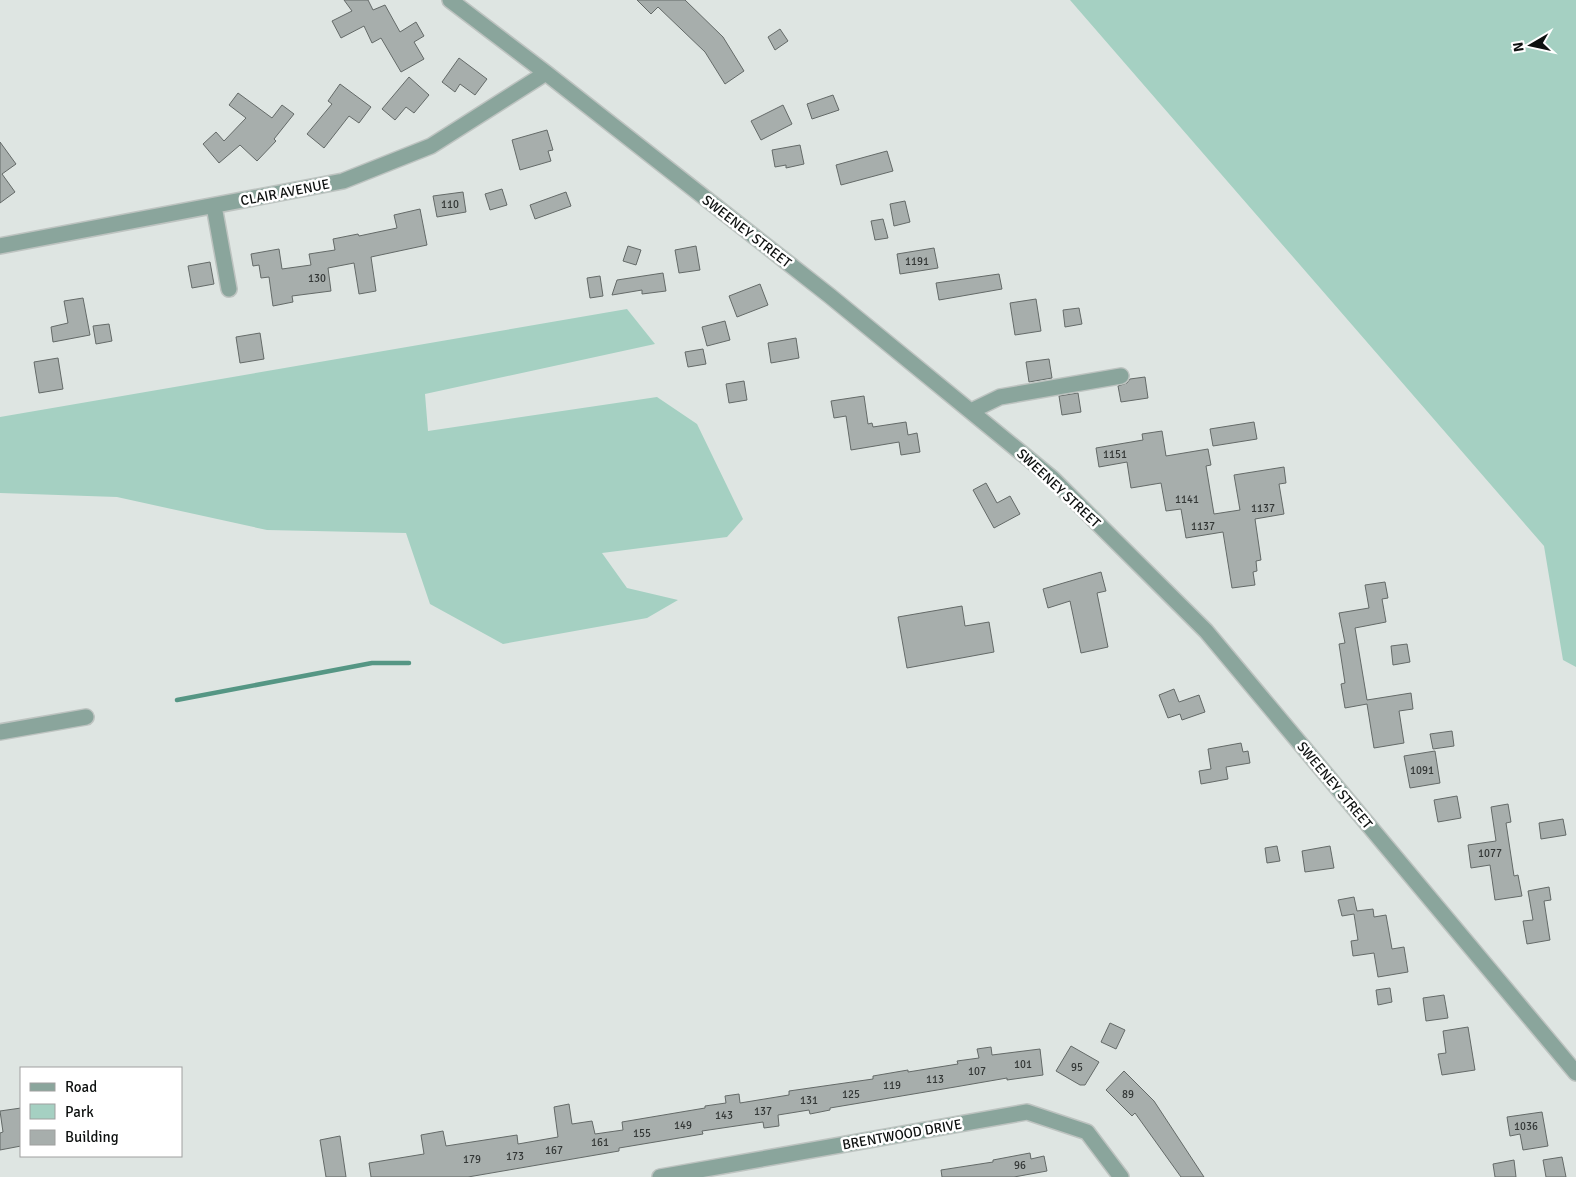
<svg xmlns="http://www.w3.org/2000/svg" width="1576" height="1177" font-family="Signika,sans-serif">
<rect width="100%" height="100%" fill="#dee5e2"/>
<path fill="#a5d0c2" d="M 1070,0 L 1576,0 L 1576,667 L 1563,660 L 1544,546 Z
M 627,309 L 655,344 L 425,394 L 428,431 L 657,397 L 697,424 L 743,519 L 727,537 L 602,553 L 627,588 L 678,600 L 647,618 L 503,644 L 430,604 L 406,533 L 267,530 L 117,497 L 0,493 L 0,417 Z"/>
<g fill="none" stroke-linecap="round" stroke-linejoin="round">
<path stroke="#559684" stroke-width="4.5" d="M 177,700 L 372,663 L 409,663"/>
</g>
<path fill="#a7aeac" stroke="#646a68" d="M 344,0 L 368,0 L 373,10 L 385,5 L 400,32 L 416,22 L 424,36 L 414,42 L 424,59 L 401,72 L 381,38 L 372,43 L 364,26 L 341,38 L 332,21 L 352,11 Z
M 637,0 L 685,0 L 723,37 L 744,71 L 725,84 L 705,52 L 658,7 L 651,14 Z
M 780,29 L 788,41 L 775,50 L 768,37 Z
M 459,58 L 487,79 L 475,95 L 460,84 L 455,92 L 442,82 Z
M 409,77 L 429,95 L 414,113 L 406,107 L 395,120 L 382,109 Z
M 340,84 L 371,107 L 359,123 L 349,116 L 324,148 L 307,134 L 332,104 L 328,101 Z
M 238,93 L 272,118 L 282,105 L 294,114 L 274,139 L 276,141 L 257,161 L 240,145 L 219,163 L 203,144 L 216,132 L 224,141 L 246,118 L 229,105 Z
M 833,95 L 839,110 L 812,119 L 807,104 Z
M 783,105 L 792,124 L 761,140 L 751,121 Z
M 547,130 L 553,150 L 548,151 L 551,161 L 520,170 L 512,140 Z
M 0,142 L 16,164 L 2,174 L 15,192 L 0,203 Z
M 800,145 L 804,164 L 786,168 L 786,165 L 775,167 L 772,150 Z
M 887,151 L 893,171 L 841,185 L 836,165 Z
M 502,189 L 507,205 L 490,210 L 485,194 Z
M 463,192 L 466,212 L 437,217 L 433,196 Z
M 566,192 L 571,206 L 535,219 L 530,205 Z
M 905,201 L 910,222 L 894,226 L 890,204 Z
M 420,209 L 427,245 L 371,257 L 376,291 L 359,294 L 354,263 L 328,268 L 331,291 L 292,296 L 293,302 L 273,306 L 269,277 L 261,278 L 259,265 L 253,266 L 251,254 L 279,249 L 282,269 L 311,265 L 309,254 L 335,250 L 333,239 L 358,234 L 359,236 L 397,228 L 394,215 Z
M 883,219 L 888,238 L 875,240 L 871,221 Z
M 628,246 L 641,250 L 636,265 L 623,261 Z
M 696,246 L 700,270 L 679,273 L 675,250 Z
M 934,248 L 938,268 L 900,274 L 897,254 Z
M 210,262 L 214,284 L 192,288 L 188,266 Z
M 663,273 L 666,291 L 642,294 L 642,290 L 612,295 L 617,280 Z
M 999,274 L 1002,289 L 939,300 L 936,283 Z
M 600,276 L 603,296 L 590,298 L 587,278 Z
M 760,284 L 768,305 L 737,317 L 729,296 Z
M 83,298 L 90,335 L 53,342 L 51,327 L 68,323 L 64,301 Z
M 1036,299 L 1041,331 L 1015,335 L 1010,303 Z
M 1079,308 L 1082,324 L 1065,327 L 1063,310 Z
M 725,321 L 730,340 L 707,346 L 702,327 Z
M 109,324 L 112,341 L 96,344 L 93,326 Z
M 260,333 L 264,359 L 240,363 L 236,337 Z
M 796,338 L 799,358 L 771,363 L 768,343 Z
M 703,349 L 706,364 L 688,367 L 685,352 Z
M 58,358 L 63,389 L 39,393 L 34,362 Z
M 1049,359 L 1052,378 L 1029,382 L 1026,362 Z
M 1145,377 L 1148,398 L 1121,402 L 1118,386 L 1127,383 L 1130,379 Z
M 744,381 L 747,400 L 729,403 L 726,384 Z
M 1078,393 L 1081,412 L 1062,415 L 1059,396 Z
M 864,396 L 868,424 L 872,423 L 873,427 L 906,422 L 908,435 L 917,433 L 920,452 L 901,455 L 899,442 L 851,450 L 846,416 L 834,418 L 831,401 Z
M 1254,422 L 1257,439 L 1213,446 L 1210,429 Z
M 1162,431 L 1166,456 L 1208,449 L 1211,465 L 1206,466 L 1214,514 L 1240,510 L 1234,475 L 1284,467 L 1286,483 L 1279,484 L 1284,514 L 1255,519 L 1261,560 L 1256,561 L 1257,571 L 1253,572 L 1255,585 L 1232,588 L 1223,532 L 1186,538 L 1181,509 L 1166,511 L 1161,483 L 1131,488 L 1127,462 L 1099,467 L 1096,448 L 1143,440 L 1142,434 Z
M 986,483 L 997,503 L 1010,496 L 1020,514 L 994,528 L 973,490 Z
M 1101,572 L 1106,591 L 1097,593 L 1108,647 L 1081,653 L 1070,601 L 1048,608 L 1043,589 Z
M 1385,582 L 1388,598 L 1382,599 L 1386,622 L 1355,628 L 1367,700 L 1411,693 L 1413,709 L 1399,711 L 1404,743 L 1374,748 L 1367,704 L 1345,708 L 1341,684 L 1345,683 L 1339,644 L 1345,643 L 1339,613 L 1369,608 L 1365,585 Z
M 962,606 L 965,626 L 989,622 L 994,652 L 907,668 L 898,617 Z
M 1407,644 L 1410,662 L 1393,665 L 1391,646 Z
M 1174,689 L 1179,702 L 1199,695 L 1205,712 L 1182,720 L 1180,714 L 1168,718 L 1159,695 Z
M 1452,731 L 1454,746 L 1433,749 L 1430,734 Z
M 1241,743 L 1243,752 L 1248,751 L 1250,763 L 1226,767 L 1228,779 L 1201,784 L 1199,771 L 1211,769 L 1208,749 Z
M 1435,751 L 1440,783 L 1410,788 L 1404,756 Z
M 1457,796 L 1461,818 L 1438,822 L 1434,800 Z
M 1508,804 L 1511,822 L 1506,823 L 1514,876 L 1518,875 L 1522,896 L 1495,900 L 1490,865 L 1471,868 L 1468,845 L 1496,841 L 1491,807 Z
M 1563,819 L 1566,835 L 1541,839 L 1539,823 Z
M 1277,846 L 1280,861 L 1267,863 L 1265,848 Z
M 1330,846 L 1334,868 L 1305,872 L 1302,851 Z
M 1549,887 L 1551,900 L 1544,901 L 1550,940 L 1527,944 L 1523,921 L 1533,920 L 1528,891 Z
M 1354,897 L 1357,911 L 1373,909 L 1374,917 L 1386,915 L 1392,949 L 1404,947 L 1408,972 L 1378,977 L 1374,953 L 1353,956 L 1351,941 L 1358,940 L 1354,914 L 1342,916 L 1338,900 Z
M 1390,988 L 1392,1002 L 1378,1005 L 1376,990 Z
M 1444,995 L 1448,1018 L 1426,1021 L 1423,998 Z
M 1110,1023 L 1125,1030 L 1116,1049 L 1101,1042 Z
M 1468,1027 L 1475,1070 L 1442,1075 L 1438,1054 L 1446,1053 L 1443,1031 Z
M 1071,1046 L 1099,1062 L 1085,1085 L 1080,1085 L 1056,1071 Z
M 991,1047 L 992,1055 L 1040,1049 L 1043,1075 L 1007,1080 L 1007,1078 L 955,1087 L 830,1108 L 830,1110 L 810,1114 L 809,1110 L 778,1115 L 779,1126 L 764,1128 L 763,1122 L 702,1131 L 703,1134 L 619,1148 L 619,1151 L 468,1177 L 371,1177 L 369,1163 L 424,1154 L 421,1135 L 443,1131 L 446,1146 L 517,1135 L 518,1144 L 558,1137 L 554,1107 L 569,1104 L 572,1124 L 592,1121 L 595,1134 L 623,1130 L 622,1122 L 705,1108 L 705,1106 L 726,1103 L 725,1096 L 739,1094 L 740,1103 L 789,1095 L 789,1091 L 873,1079 L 873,1076 L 908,1070 L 908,1072 L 958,1064 L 957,1061 L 979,1058 L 977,1049 Z
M 1124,1071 L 1154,1101 L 1204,1177 L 1181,1177 L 1135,1113 L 1132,1116 L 1106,1090 Z
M 21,1108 L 21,1146 L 0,1150 L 0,1133 L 3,1132 L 0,1111 Z
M 1542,1112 L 1548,1146 L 1523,1150 L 1520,1134 L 1510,1136 L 1507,1117 Z
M 340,1136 L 346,1177 L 326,1177 L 320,1140 Z
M 1030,1153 L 1031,1159 L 1044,1156 L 1047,1171 L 1014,1177 L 942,1177 L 941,1170 L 993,1162 L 993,1160 Z
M 1562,1157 L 1566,1177 L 1546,1177 L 1543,1160 Z
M 1514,1160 L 1516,1177 L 1495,1177 L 1493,1164 Z"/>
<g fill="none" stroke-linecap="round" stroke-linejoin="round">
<g stroke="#bdc3c0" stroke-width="18">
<path id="minor" d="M 450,0 L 546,73 L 830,296 L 1052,478 L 1206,631 L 1576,1073
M 214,206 L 229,289
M 0,246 L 343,181 L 431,146 L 546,73
M 971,411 L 1000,397 L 1121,376
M 0,732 L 86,717
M 660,1177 L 1027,1112 L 1087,1132 L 1121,1177"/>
</g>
<use href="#minor" stroke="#8aa59c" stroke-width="15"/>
</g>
<g text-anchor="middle" stroke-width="5" stroke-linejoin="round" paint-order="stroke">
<g font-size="11" fill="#343837">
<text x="450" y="208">110</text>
<text x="917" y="265">1191</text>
<text x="317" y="282">130</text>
<text x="1115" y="458">1151</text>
<text x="1187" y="503">1141</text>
<text x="1263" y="512">1137</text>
<text x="1203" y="530">1137</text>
<text x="1422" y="774">1091</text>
<text x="1490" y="857">1077</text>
<text x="1023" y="1068">101</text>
<text x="1077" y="1071">95</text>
<text x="977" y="1075">107</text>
<text x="935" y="1083">113</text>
<text x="892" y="1089">119</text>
<text x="851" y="1098">125</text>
<text x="1128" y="1098">89</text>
<text x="809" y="1104">131</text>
<text x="763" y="1115">137</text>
<text x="724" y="1119">143</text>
<text x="683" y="1129">149</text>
<text x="1526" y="1130">1036</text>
<text x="642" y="1137">155</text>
<text x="600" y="1146">161</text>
<text x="554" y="1154">167</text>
<text x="515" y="1160">173</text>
<text x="472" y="1163">179</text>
<text x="1020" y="1169">96</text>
</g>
<g font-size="14" fill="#0e1110" stroke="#fff">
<text transform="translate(285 192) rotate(-11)" y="5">CLAIR AVENUE</text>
<text transform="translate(747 231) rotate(38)" y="5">SWEENEY STREET</text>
<text transform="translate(1059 488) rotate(43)" y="5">SWEENEY STREET</text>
<text transform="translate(1335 785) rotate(50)" y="5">SWEENEY STREET</text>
<text transform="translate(902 1134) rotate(-10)" y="5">BRENTWOOD DRIVE</text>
</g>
</g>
<rect x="20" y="1067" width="162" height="90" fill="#ffffff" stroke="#9fa09f"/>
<rect x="30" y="1083" width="25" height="8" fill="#8aa59c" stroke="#9fa09f"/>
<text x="65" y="1092" font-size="15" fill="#0e1110">Road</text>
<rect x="30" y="1104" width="25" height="15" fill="#a5d0c2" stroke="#9fa09f"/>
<text x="65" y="1117" font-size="15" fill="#0e1110">Park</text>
<rect x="30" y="1130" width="25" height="15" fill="#a7aeac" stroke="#9fa09f"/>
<text x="65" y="1142" font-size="15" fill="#0e1110">Building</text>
<g transform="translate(1531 45) rotate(261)" stroke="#ffffff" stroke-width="4" paint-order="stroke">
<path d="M0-4L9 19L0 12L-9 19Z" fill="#0e1110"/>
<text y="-8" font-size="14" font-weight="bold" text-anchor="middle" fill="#0e1110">N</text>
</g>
</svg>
